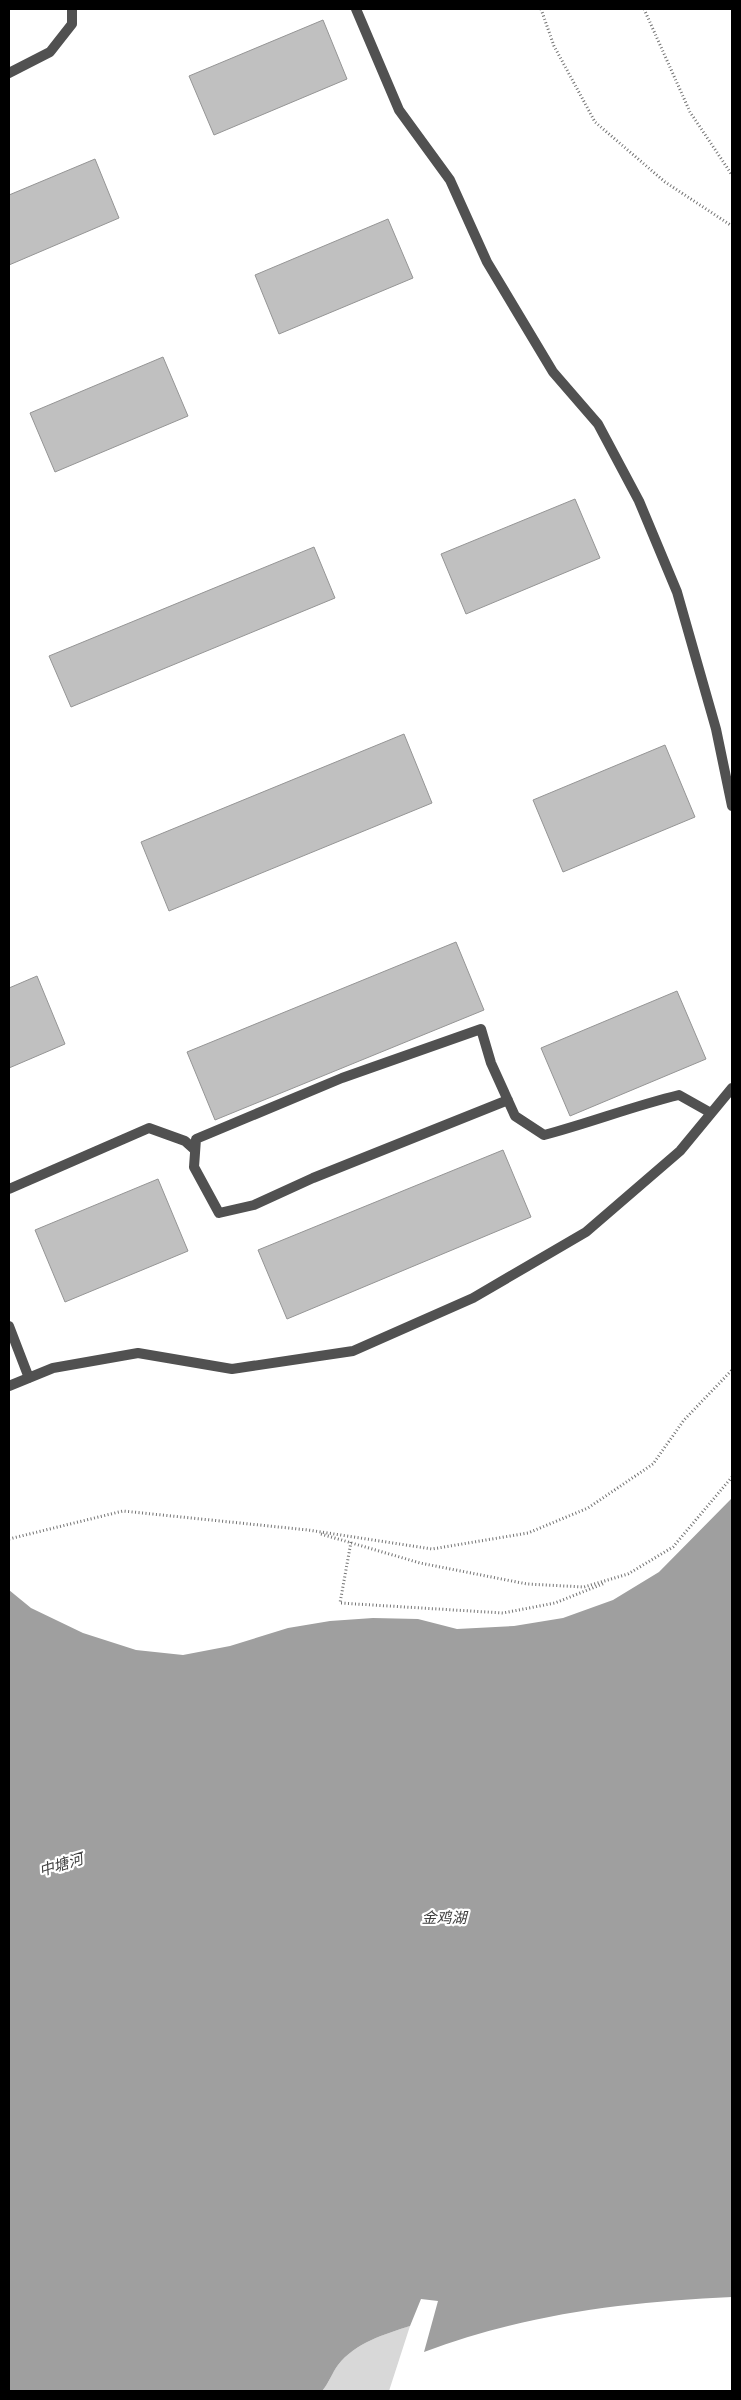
<svg xmlns="http://www.w3.org/2000/svg" width="741" height="2400" font-family="Arial,'Noto Sans SC',sans-serif">
<rect width="100%" height="100%" fill="#fff"/>
<path fill="#d8d8d8" d="M 410,2326 L 389,2391 L 322,2391 C 329,2383 332,2373 338,2365 C 355,2343 385,2334 410,2326 Z"/>
<path fill="#9f9f9f" d="M 732,1498 L 732,2297 C 624,2302 526,2314 424,2352 L 438,2301 L 421,2299 L 410,2326 C 385,2334 355,2343 338,2365 C 332,2373 329,2383 322,2391 L 9,2391 L 9,1590 L 31,1608 L 83,1633 L 136,1650 L 183,1655 L 230,1646 L 288,1628 L 330,1621 L 373,1618 L 418,1619 L 457,1629 L 514,1626 L 563,1618 L 613,1600 L 659,1572 Z"/>
<path fill="#c0c0c0" stroke="#959595" d="M 323,20 L 347,79 L 214,135 L 189,76 Z
M 95,159 L 119,218 L 9,265 L 9,195 Z
M 388,219 L 413,278 L 279,334 L 255,275 Z
M 163,357 L 188,416 L 55,472 L 30,413 Z
M 575,499 L 600,558 L 466,614 L 441,554 Z
M 314,547 L 335,598 L 71,707 L 49,656 Z
M 404,734 L 432,803 L 169,911 L 141,842 Z
M 665,745 L 695,817 L 563,872 L 533,800 Z
M 456,942 L 484,1010 L 215,1120 L 187,1052 Z
M 37,976 L 65,1044 L 9,1068 L 9,988 Z
M 677,991 L 706,1059 L 570,1116 L 541,1048 Z
M 503,1150 L 531,1217 L 287,1319 L 258,1250 Z
M 158,1179 L 188,1251 L 65,1302 L 35,1230 Z"/>
<g fill="none" stroke-linecap="round" stroke-linejoin="round">
<path stroke="#737373" stroke-width="3" stroke-dasharray="1 2.5" stroke-linecap="butt" d="M 541,9 L 554,46 L 595,122 L 665,182 L 732,226
M 644,9 L 690,112 L 732,175
M 321,1534 L 420,1563 L 527,1584 L 584,1587 L 628,1574 L 673,1547 L 732,1477
M 9,1539 L 123,1511 L 308,1530 L 432,1549 L 528,1533 L 588,1508 L 653,1464 L 684,1420 L 732,1370
M 351,1542 L 340,1603 L 503,1613 L 555,1603 L 605,1583"/>
<path stroke="#515151" stroke-width="10" d="M 356,9 L 399,110 L 450,180 L 487,262 L 553,372 L 598,424 L 639,501 L 677,592 L 716,729 L 732,806
M 9,73 L 50,52 L 72,24 L 72,9
M 508,1100 L 313,1178 L 254,1205 L 219,1213 L 194,1167 L 196,1139 L 342,1078 L 481,1029 L 491,1063 L 515,1116 L 544,1135 C 590,1123 633,1106 679,1095 L 711,1113
M 9,1189 L 149,1128 L 185,1141 L 195,1150
M 9,1326 L 29,1378
M 9,1386 L 53,1368 L 138,1353 L 232,1369 L 353,1351 L 473,1298 L 586,1232 L 680,1151 L 732,1088"/>
</g>
<g text-anchor="middle" stroke-width="4.5" stroke-linejoin="round" paint-order="stroke">
<g font-size="15" font-style="italic" fill="#404040" stroke="#fff">
<text transform="translate(61 1865) rotate(-17)" y="5">中塘河</text>
<text x="444" y="1923">金鸡湖</text>
</g>
</g>
<rect width="741" height="2400" fill="none" stroke="#000000" stroke-width="20"/>
</svg>
